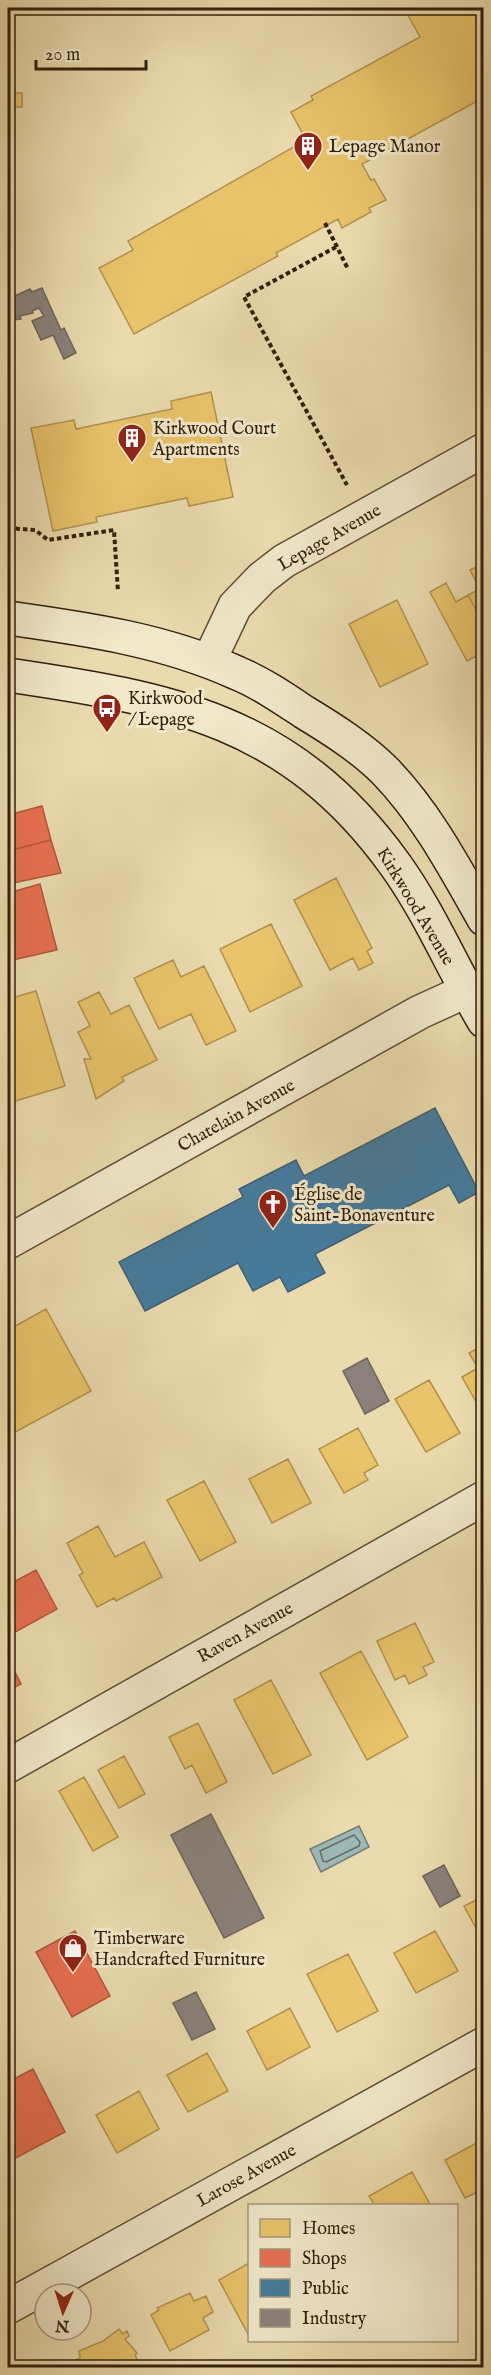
<svg xmlns="http://www.w3.org/2000/svg" width="491" height="2375" font-family="'IM FELL English',serif">
<rect width="100%" height="100%" fill="#eadbae"/>
<filter id="stains"><feTurbulence type="fractalNoise" baseFrequency=".00333" numOctaves="4"/><feColorMatrix values="0 0 0 0 .2 0 0 0 0 .09 0 0 0 0 .02 0 0 0 .5 -.17"/></filter>
<radialGradient id="worn" r=".72"><stop offset=".6" stop-color="#630" stop-opacity="0"/><stop offset="1" stop-color="#630" stop-opacity=".3"/></radialGradient>
<path fill="#9db8b6" stroke="#727b72" stroke-width="1.5" d="M 359,1826 L 369,1847 L 321,1872 L 310,1849 Z"/>
<path fill="#e9c46a" stroke="#b2924e" stroke-width="1.5" d="M 404,8 L 481,8 L 484,12 L 484,108 L 479,100 L 362,164 L 371,180 L 374,179 L 386,200 L 369,208 L 371,212 L 342,228 L 338,219 L 276,253 L 278,256 L 134,334 L 99,268 L 133,250 L 128,241 L 306,140 L 291,112 L 313,100 L 311,96 L 420,37 Z
M 8,93 L 22,93 L 22,107 L 8,107 Z
M 211,392 L 233,497 L 189,506 L 187,498 L 96,517 L 97,522 L 53,531 L 31,428 L 74,420 L 76,429 L 172,409 L 171,401 Z
M 484,563 L 484,625 L 468,595 L 480,589 L 470,570 Z
M 446,583 L 456,602 L 468,595 L 484,625 L 484,652 L 467,661 L 430,592 Z
M 397,600 L 428,664 L 380,687 L 349,624 Z
M 336,878 L 372,948 L 367,951 L 373,963 L 359,970 L 353,958 L 330,970 L 294,900 Z
M 271,924 L 302,986 L 250,1012 L 220,949 Z
M 173,960 L 181,977 L 204,966 L 236,1031 L 206,1045 L 191,1014 L 159,1029 L 134,978 Z
M 36,991 L 65,1086 L 9,1103 L 8,999 Z
M 99,992 L 111,1014 L 129,1005 L 157,1060 L 122,1077 L 124,1081 L 96,1099 L 84,1059 L 91,1059 L 78,1032 L 90,1026 L 78,1002 Z
M 46,1309 L 91,1391 L 8,1436 L 8,1330 Z
M 484,1345 L 484,1395 L 475,1400 L 462,1377 L 478,1368 L 469,1353 Z
M 429,1380 L 460,1433 L 426,1452 L 395,1399 Z
M 358,1428 L 378,1465 L 364,1473 L 368,1480 L 344,1493 L 319,1449 Z
M 288,1459 L 311,1503 L 272,1523 L 249,1479 Z
M 204,1481 L 236,1542 L 200,1561 L 167,1500 Z
M 98,1526 L 115,1557 L 144,1542 L 162,1577 L 116,1601 L 114,1598 L 97,1607 L 79,1575 L 83,1573 L 67,1543 Z
M 415,1623 L 434,1662 L 423,1667 L 427,1675 L 409,1684 L 405,1675 L 395,1680 L 377,1641 Z
M 361,1651 L 408,1737 L 367,1760 L 320,1673 Z
M 271,1680 L 311,1755 L 273,1774 L 234,1700 Z
M 198,1723 L 227,1782 L 206,1793 L 192,1765 L 185,1769 L 169,1737 Z
M 124,1756 L 145,1794 L 119,1808 L 98,1770 Z
M 84,1777 L 118,1837 L 93,1851 L 59,1791 Z
M 484,1896 L 484,1943 L 464,1906 Z
M 435,1931 L 458,1971 L 416,1993 L 394,1953 Z
M 348,1954 L 378,2011 L 337,2032 L 307,1974 Z
M 290,2008 L 310,2047 L 267,2070 L 247,2031 Z
M 207,2053 L 228,2091 L 188,2112 L 167,2075 Z
M 139,2091 L 159,2129 L 117,2153 L 96,2115 Z
M 484,2139 L 484,2189 L 465,2198 L 445,2160 Z
M 412,2172 L 431,2206 L 375,2206 L 369,2196 Z
M 249,2263 L 249,2336 L 219,2280 Z
M 190,2293 L 194,2301 L 206,2296 L 213,2312 L 203,2318 L 209,2330 L 170,2351 L 151,2315 L 159,2310 L 157,2308 Z
M 119,2329 L 123,2334 L 127,2331 L 129,2336 L 125,2339 L 137,2353 L 135,2355 L 141,2368 L 85,2368 L 82,2362 L 78,2363 L 76,2360 L 80,2358 L 79,2351 L 103,2341 Z"/>
<path fill="#e76f51" stroke="#b1573d" stroke-width="1.5" d="M 42,806 L 51,840 L 8,851 L 8,815 Z
M 51,840 L 61,873 L 8,884 L 8,851 Z
M 40,884 L 57,950 L 8,961 L 8,893 Z
M 36,1570 L 57,1609 L 8,1636 L 8,1585 Z
M 8,1658 L 21,1684 L 8,1691 Z
M 75,1931 L 110,1996 L 72,2017 L 36,1952 Z
M 33,2069 L 65,2132 L 8,2162 L 8,2082 Z"/>
<path fill="#457b9d" stroke="#3f5f72" stroke-width="1.5" d="M 435,1108 L 479,1192 L 459,1203 L 449,1185 L 315,1254 L 325,1273 L 288,1292 L 280,1277 L 253,1291 L 238,1263 L 145,1311 L 119,1262 L 243,1197 L 239,1189 L 296,1160 L 304,1176 Z"/>
<path fill="#8a817c" stroke="#70645b" stroke-width="1.5" d="M 42,288 L 61,330 L 64,328 L 76,353 L 64,359 L 53,335 L 41,340 L 32,321 L 44,316 L 39,308 L 32,311 L 33,313 L 20,316 L 21,319 L 8,321 L 8,299 L 30,289 L 32,292 Z
M 367,1358 L 389,1401 L 365,1414 L 343,1371 Z
M 211,1814 L 264,1918 L 224,1938 L 171,1835 Z
M 444,1865 L 460,1896 L 440,1907 L 423,1876 Z
M 196,1992 L 215,2029 L 192,2040 L 173,2003 Z"/>
<g fill="none" stroke-linecap="round" stroke-linejoin="round">
<path stroke="#686c62" stroke-width="1.5" d="M 354,1835 L 360,1842 L 359,1846 L 326,1862 L 323,1861 L 320,1851 Z"/>
<g stroke="#604e35" stroke-width="36">
<path id="street" d="M 209,661 L 235,606 L 262,578 L 284,561 L 484,450
M 8,1242 L 420,1012 L 466,991
M 8,1766 L 484,1498
M 8,2307 L 484,2044"/>
</g>
<g stroke="#321f0d" stroke-width="36">
<path id="secondary" d="M 8,618 C 87,629 164,640 237,673 C 261,683 283,698 304,712 C 332,729 362,748 385,771 C 426,813 455,868 484,919
M 8,675 C 172,699 290,720 394,863 C 429,911 453,969 484,1021"/>
</g>
<path stroke="#321f0d" stroke-width="4" stroke-dasharray="4.5 3" stroke-linecap="butt" d="M 325,223 L 348,269
M 336,247 L 244,297 L 347,485
M 8,528 L 35,530 L 48,540 L 114,530 L 118,592"/>
<use href="#street" stroke="#f1e8ca" stroke-width="33"/>
<use href="#secondary" stroke="#f1e8ca" stroke-width="33"/>
</g>
<defs>
<g id="building-pin" transform="scale(1.5)"><path d="M0 17L-7.5 6A9.5 9.5 0 1 1 7.5 6Z" fill="#8f2418" stroke="#f1e8ca"/><path d="M-4-6H4V6H1V3H-1V6H-4ZM-2.5-4.3h1.7v1.8h-1.7ZM.8-4.3h1.7v1.8H.8ZM-2.5-1h1.7V.8h-1.7ZM.8-1h1.7V.8H.8Z" fill="#fff"/></g>
<g id="bus-pin" transform="scale(1.5)"><path d="M0 17L-7.5 6A9.5 9.5 0 1 1 7.5 6Z" fill="#8f2418" stroke="#f1e8ca"/><path d="M-5-6H5V4H4V6H2V4H-2V6H-4V4H-5ZM-3.5-4V0h7V-4ZM-3.5 1.2v1.5H-2V1.2ZM2 1.2v1.5H3.5V1.2Z" fill="#fff"/></g>
<g id="church-pin" transform="scale(1.5)"><path d="M0 17L-7.5 6A9.5 9.5 0 1 1 7.5 6Z" fill="#8f2418" stroke="#f1e8ca"/><path d="M-1.2-6h2.4v3.5h3.3v2.4h-3.3V6h-2.4V-.1h-3.3v-2.4h3.3Z" fill="#fff"/></g>
<g id="shop-pin" transform="scale(1.5)"><path d="M0 17L-7.5 6A9.5 9.5 0 1 1 7.5 6Z" fill="#8f2418" stroke="#f1e8ca"/><path d="M-5-2.5h2.3a2.7 3.5 0 0 1 5.4 0H5L5.5 6h-11ZM-1.5-2.5h3a1.5 2.3 0 0 0-3 0Z" fill="#fff"/></g>
</defs>
<g fill-rule="evenodd">
<use href="#building-pin" x="308" y="146"/>
<use href="#building-pin" x="132" y="438"/>
<use href="#bus-pin" x="107" y="708"/>
<use href="#church-pin" x="273" y="1204"/>
<use href="#shop-pin" x="73" y="1948"/>
</g>
<g text-anchor="middle" stroke-width="6" stroke-linejoin="round" paint-order="stroke">
<g font-size="18" fill="#321f0d" stroke="#f1e8ca" text-anchor="start">
<text x="329" y="152">Lepage Manor</text>
<text x="153" y="434">Kirkwood Court<tspan x="153" dy="21">Apartments</tspan></text>
<text x="128" y="704">Kirkwood<tspan x="128" dy="21">/ Lepage</tspan></text>
<text x="294" y="1200">Église de<tspan x="294" dy="21">Saint-Bonaventure</tspan></text>
<text x="94" y="1944">Timberware<tspan x="94" dy="21">Handcrafted Furniture</tspan></text>
</g>
<g font-size="18" fill="#321f0d" stroke="#f1e8ca">
<text transform="translate(329 537) rotate(-30)" y="6">Lepage Avenue</text>
<text transform="translate(416 906) rotate(59)" y="6">Kirkwood Avenue</text>
<text transform="translate(236 1115) rotate(-29)" y="6">Chatelain Avenue</text>
<text transform="translate(245 1632) rotate(-29)" y="6">Raven Avenue</text>
<text transform="translate(246 2175) rotate(-29)" y="6">Larose Avenue</text>
</g>
</g>
<rect width="491" height="2375" fill="none" stroke="#eadbae" stroke-width="30"/>
<rect x="9" y="9" width="473" height="2357" fill="none" stroke="#321f0d" stroke-width="3"/>
<rect x="15" y="15" width="461" height="2345" fill="none" stroke="#321f0d" stroke-width="1.5"/>
<rect x="248" y="2204" width="210" height="138" fill="#f1e8ca" stroke="#a5987e" stroke-width="1.5"/>
<rect x="260" y="2219" width="30" height="18" fill="#e9c46a" stroke="#a5987e" stroke-width="1.5"/>
<text x="302" y="2234" font-size="18" fill="#321f0d">Homes</text>
<rect x="260" y="2249" width="30" height="18" fill="#e76f51" stroke="#a5987e" stroke-width="1.5"/>
<text x="302" y="2264" font-size="18" fill="#321f0d">Shops</text>
<rect x="260" y="2279" width="30" height="18" fill="#457b9d" stroke="#a5987e" stroke-width="1.5"/>
<text x="302" y="2294" font-size="18" fill="#321f0d">Public</text>
<rect x="260" y="2309" width="30" height="18" fill="#8a817c" stroke="#a5987e" stroke-width="1.5"/>
<text x="302" y="2324" font-size="18" fill="#321f0d">Industry</text>
<g transform="translate(63 2312) rotate(183)"><circle r="28" fill="#f1e8ca" stroke="#a5987e" stroke-width="1.5"/>
<path d="M0-4.5L10 22L0 15L-10 22Z" fill="#8f2418"/>
<text y="-9" font-size="16" font-weight="bold" text-anchor="middle" fill="#321f0d">N</text>
</g>
<path d="M36 60v9h110v-9" fill="none" stroke="#321f0d" stroke-width="3"/>
<text x="45" y="60" font-size="18" fill="#321f0d" stroke="#f1e8ca" stroke-width="4.5" paint-order="stroke">20 m</text>
<rect width="100%" height="100%" filter="url(#stains)"/>
<rect width="100%" height="100%" fill="url(#worn)"/>
</svg>
